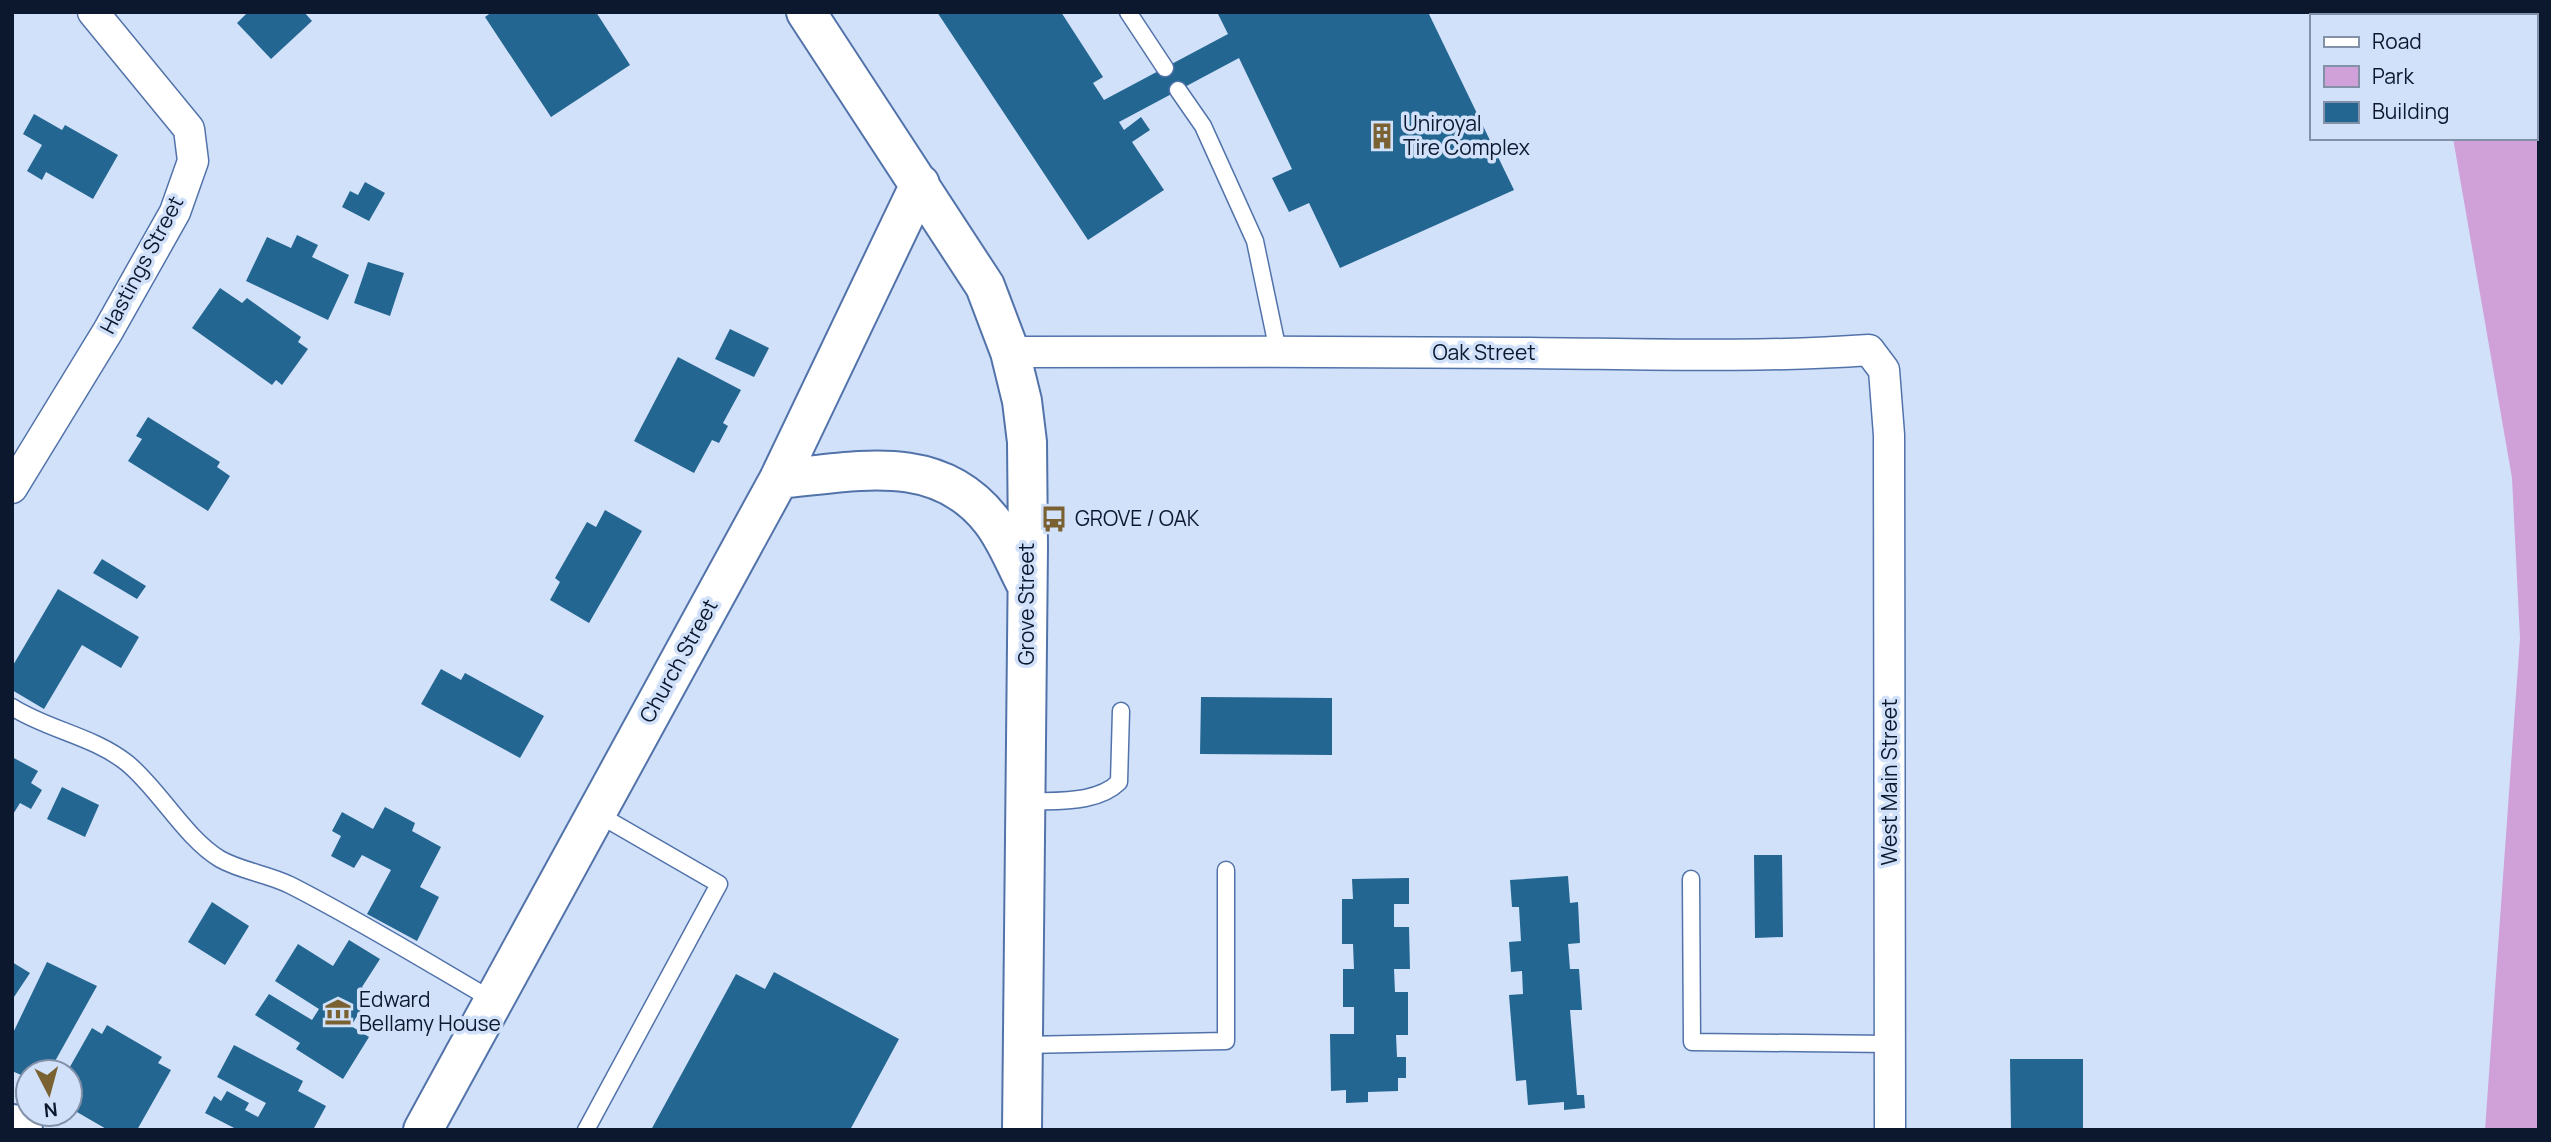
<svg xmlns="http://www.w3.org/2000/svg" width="2551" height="1142" font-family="Manrope,sans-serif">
<rect width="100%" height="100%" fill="#d2e1fa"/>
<path fill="#d0a0d9" d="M 2428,12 L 2539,12 L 2539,1130 L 2485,1130 L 2520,638 L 2512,478 L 2453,138 L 2535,138 L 2535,16 L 2429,16 Z"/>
<path fill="#236691" d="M 248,12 L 304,12 L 312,21 L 271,59 L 237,23 Z
M 492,12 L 596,12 L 630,65 L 551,117 L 485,17 Z
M 937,12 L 1061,12 L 1103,77 L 1093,83 L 1104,100 L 1228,34 L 1217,12 L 1428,12 L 1514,190 L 1340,268 L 1309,203 L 1289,212 L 1272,178 L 1292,169 L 1239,58 L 1119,122 L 1124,130 L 1141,117 L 1150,130 L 1132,142 L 1164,190 L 1088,240 Z
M 34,114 L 62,130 L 65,125 L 118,155 L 93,199 L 46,172 L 42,180 L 27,171 L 42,145 L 23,134 Z
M 365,182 L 385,193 L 369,221 L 342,207 L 350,191 L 358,195 Z
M 297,235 L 318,245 L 312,257 L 349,275 L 328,320 L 246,281 L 267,237 L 291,248 Z
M 368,262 L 404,273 L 390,316 L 354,303 Z
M 220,288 L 242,303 L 247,298 L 301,337 L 298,342 L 308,349 L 282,385 L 276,380 L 272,385 L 192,328 Z
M 730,329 L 769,348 L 754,377 L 715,359 Z
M 678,357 L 741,390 L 723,423 L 728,426 L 719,443 L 712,440 L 694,473 L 634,441 Z
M 148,417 L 220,462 L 217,467 L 230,476 L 208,511 L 128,461 L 142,439 L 136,436 Z
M 605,510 L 642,531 L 589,623 L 550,600 L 560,582 L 555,578 L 587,522 L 596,527 Z
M 102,559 L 146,586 L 137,599 L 93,573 Z
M 58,589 L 139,637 L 121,668 L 82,645 L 44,709 L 12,690 L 12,667 Z
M 441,669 L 461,680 L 465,673 L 544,716 L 520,758 L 421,704 Z
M 1201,697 L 1332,698 L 1332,755 L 1200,754 Z
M 12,757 L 38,771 L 31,783 L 42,790 L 31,809 L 20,803 L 12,816 Z
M 62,787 L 99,805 L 85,837 L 47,819 Z
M 385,807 L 415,823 L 412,831 L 441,847 L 420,887 L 439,897 L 417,941 L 367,914 L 391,870 L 362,855 L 354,868 L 331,856 L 341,836 L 332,831 L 342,812 L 373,829 Z
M 1754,855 L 1782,855 L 1783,937 L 1755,938 Z
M 1568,876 L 1570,903 L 1578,902 L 1580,943 L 1568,944 L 1570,969 L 1579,969 L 1582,1010 L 1570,1010 L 1577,1095 L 1584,1095 L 1585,1108 L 1564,1110 L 1564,1102 L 1528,1105 L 1526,1080 L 1516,1081 L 1509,995 L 1523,994 L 1522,971 L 1511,972 L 1509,942 L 1521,941 L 1519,907 L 1512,907 L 1510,880 Z
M 1409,878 L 1409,904 L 1394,904 L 1394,927 L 1409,927 L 1410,969 L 1394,969 L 1395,992 L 1408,992 L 1408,1035 L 1396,1035 L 1397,1057 L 1406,1057 L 1406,1078 L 1398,1078 L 1398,1091 L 1368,1092 L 1368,1102 L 1346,1103 L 1346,1090 L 1331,1091 L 1330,1034 L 1354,1034 L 1354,1007 L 1343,1007 L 1343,969 L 1354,969 L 1353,944 L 1342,944 L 1342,899 L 1353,899 L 1352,879 Z
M 212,902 L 249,926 L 225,965 L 188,942 Z
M 349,940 L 380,959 L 362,987 L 371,993 L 351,1026 L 369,1037 L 343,1079 L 296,1049 L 300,1043 L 255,1015 L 269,994 L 312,1020 L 319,1009 L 275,981 L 298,944 L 333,966 Z
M 12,962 L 30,973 L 12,1000 Z
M 47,962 L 97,986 L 49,1072 L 28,1072 L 28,1078 L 12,1071 L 12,1035 Z
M 774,972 L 899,1039 L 850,1130 L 651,1130 L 736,974 L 765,989 Z
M 107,1025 L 162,1057 L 158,1063 L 171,1070 L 137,1130 L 108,1130 L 70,1108 L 70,1072 L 67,1072 L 92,1028 L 102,1034 Z
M 234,1045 L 303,1081 L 298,1091 L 326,1106 L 313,1130 L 238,1130 L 205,1113 L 214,1096 L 221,1101 L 227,1091 L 249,1103 L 245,1110 L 258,1117 L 266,1103 L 217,1077 Z
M 2010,1059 L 2083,1059 L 2083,1130 L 2011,1130 Z"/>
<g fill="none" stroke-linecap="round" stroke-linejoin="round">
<g stroke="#5273aa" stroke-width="19">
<path id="lane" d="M 1128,12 L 1165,68
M 1178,90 L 1203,126 L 1255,241 L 1278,351
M 12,707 C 48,730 93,736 127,763 C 159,789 185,838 220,859 C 241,871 268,874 290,885 C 359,920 427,962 494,1001
M 1026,802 C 1056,800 1097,804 1119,782 L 1121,711
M 1691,879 L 1692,1042 L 1890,1044
M 1023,1045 L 1226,1041 L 1226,870
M 586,1130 L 719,884 L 596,813"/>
</g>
<g stroke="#5273aa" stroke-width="33">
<path id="street" d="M 1010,352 C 1183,351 1357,352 1530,353 C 1643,354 1757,358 1869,350 L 1884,370 L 1889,435 L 1890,1130
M 12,488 L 108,331 L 175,212 L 193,161 L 189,129 L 93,12"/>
</g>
<g stroke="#5273aa" stroke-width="42">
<path id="secondary" d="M 806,12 L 985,286 L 1010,352 L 1022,401 L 1027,442 L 1028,547 L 1022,1130
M 779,479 C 855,472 937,451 991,520 C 1006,539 1014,561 1025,582
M 12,1124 L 23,1130
M 423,1130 L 779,479 L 920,184"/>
</g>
<use href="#lane" stroke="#fff" stroke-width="16"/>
<use href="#street" stroke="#fff" stroke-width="30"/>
<use href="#secondary" stroke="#fff" stroke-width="38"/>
</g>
<defs>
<g id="building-bare" transform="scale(2.1)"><path d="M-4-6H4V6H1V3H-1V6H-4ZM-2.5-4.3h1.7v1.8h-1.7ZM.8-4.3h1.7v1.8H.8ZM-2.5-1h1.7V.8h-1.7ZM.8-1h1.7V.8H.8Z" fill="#7a6132" stroke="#d2e1fa" stroke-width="2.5" paint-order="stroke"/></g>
<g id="bus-bare" transform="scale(2.1)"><path d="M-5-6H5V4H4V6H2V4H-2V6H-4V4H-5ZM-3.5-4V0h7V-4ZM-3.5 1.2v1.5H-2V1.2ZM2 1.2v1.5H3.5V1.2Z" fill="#7a6132" stroke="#d2e1fa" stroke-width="2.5" paint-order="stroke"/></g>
<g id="museum-bare" transform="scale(2.1)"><path d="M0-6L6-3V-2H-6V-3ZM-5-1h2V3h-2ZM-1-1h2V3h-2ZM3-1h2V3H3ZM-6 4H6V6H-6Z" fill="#7a6132" stroke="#d2e1fa" stroke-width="2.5" paint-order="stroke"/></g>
</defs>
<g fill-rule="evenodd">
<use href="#building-bare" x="1382" y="136"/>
<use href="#bus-bare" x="1054" y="519"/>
<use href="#museum-bare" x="338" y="1012"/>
</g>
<g text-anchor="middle" stroke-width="7" stroke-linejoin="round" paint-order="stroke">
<g font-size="21" fill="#0b182e" stroke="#d2e1fa" text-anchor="start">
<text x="1403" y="131">Uniroyal<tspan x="1403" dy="24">Tire Complex</tspan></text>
<text x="1075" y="526">GROVE / OAK</text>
<text x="359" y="1007">Edward<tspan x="359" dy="24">Bellamy House</tspan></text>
</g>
<g font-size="21" fill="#0b182e" stroke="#d2e1fa">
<text transform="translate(142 265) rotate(-62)" y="7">Hastings Street</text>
<text x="1484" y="360">Oak Street</text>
<text transform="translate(1027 604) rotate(-90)" y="7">Grove Street</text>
<text transform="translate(679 661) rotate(-61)" y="7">Church Street</text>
<text transform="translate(1890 782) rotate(-90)" y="7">West Main Street</text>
</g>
</g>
<rect width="2551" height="1142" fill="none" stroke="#0b182e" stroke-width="28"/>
<rect x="2310" y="14" width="228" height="126" fill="#d2e1fa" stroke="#8291a8" stroke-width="2"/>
<rect x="2324" y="37" width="35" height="10" fill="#ffffff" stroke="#8291a8" stroke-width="2"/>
<text x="2372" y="49" font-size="21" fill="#0b182e">Road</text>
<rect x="2324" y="66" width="35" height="21" fill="#d0a0d9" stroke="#8291a8" stroke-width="2"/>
<text x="2372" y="84" font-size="21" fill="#0b182e">Park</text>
<rect x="2324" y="102" width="35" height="21" fill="#236691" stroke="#8291a8" stroke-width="2"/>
<text x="2372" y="119" font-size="21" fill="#0b182e">Building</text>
<g transform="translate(49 1093) rotate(174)"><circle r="33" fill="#d2e1fa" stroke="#8291a8" stroke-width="2"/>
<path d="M0-5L12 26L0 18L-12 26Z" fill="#7a6132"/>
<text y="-10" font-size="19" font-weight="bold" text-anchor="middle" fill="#0b182e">N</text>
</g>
</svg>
